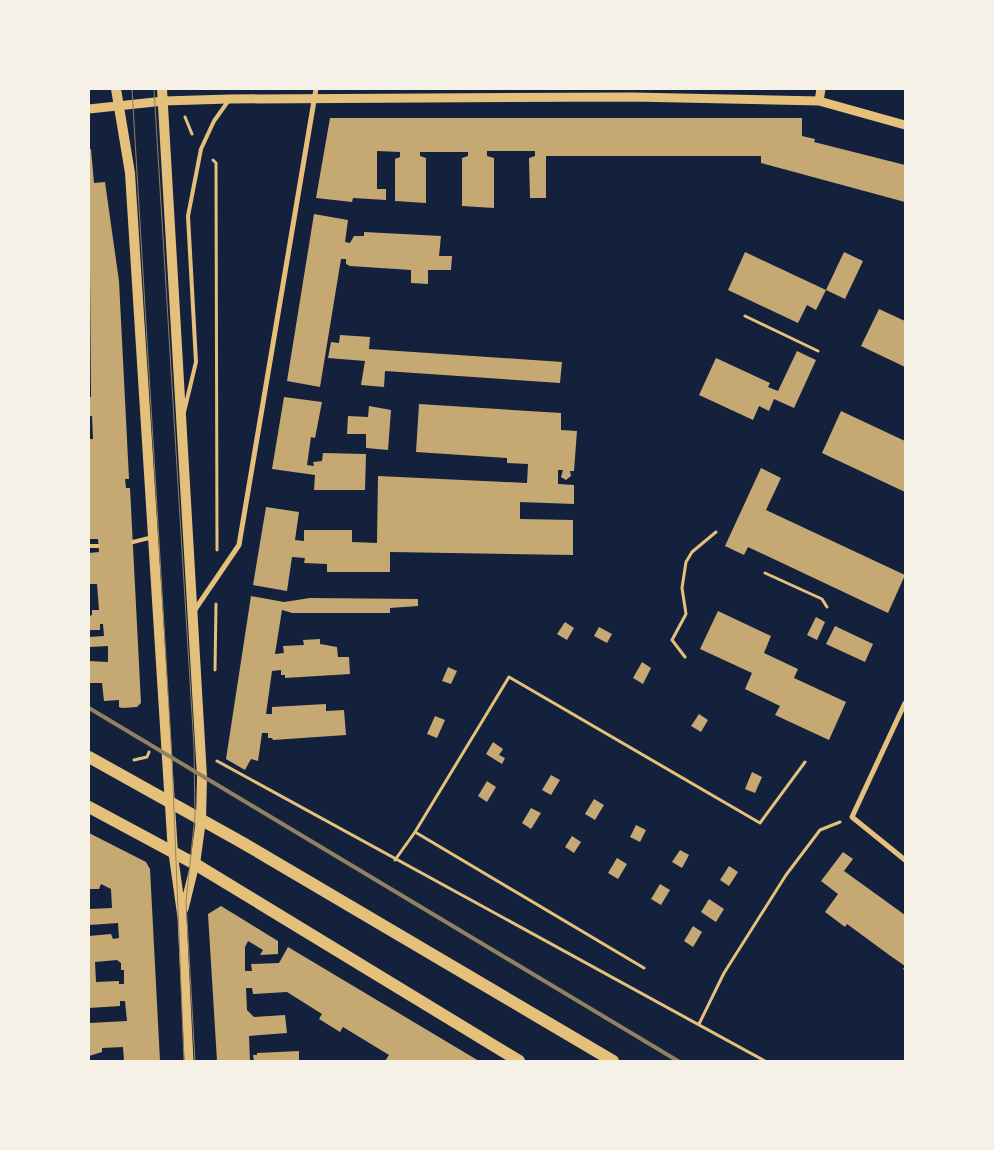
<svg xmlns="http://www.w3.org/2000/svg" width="994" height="1150" font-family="Helvetica,sans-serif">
<rect width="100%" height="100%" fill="#14213d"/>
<path fill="#c6a872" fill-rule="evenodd" d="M 330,118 L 802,118 L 802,136 L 815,139 L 814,142 L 905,165 L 905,202 L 761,163 L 761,156 L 546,156 L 546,198 L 530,198 L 529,158 L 535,156 L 535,151 L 487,151 L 487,156 L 494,158 L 494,208 L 462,206 L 462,158 L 468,156 L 468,152 L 420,152 L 420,156 L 426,158 L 426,203 L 395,201 L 395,159 L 400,157 L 400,152 L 377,151 L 377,189 L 386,189 L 386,200 L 353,198 L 352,202 L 316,198 Z
M 89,149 L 91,149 L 94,183 L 105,182 L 119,281 L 129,479 L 125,479 L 126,488 L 130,488 L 141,703 L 137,707 L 122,708 L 119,707 L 119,700 L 104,701 L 102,683 L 89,683 L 89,661 L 108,662 L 108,646 L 89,647 L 89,637 L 104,636 L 103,624 L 100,624 L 100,630 L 89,630 L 89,616 L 92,615 L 92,610 L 99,610 L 97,584 L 89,584 L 89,553 L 99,552 L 98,539 L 89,539 L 89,439 L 93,439 L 92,416 L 89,416 L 89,397 L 91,397 Z
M 314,214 L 348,220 L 345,242 L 350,243 L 354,236 L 364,236 L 364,232 L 441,236 L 439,256 L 452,256 L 451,270 L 428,270 L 428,284 L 411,283 L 411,270 L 350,266 L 346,264 L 346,259 L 341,259 L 320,387 L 287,381 Z
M 745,252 L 826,290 L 816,310 L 807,305 L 798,323 L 728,290 Z
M 844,252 L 863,261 L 845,299 L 826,290 Z
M 879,309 L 905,321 L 905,367 L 861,346 Z
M 340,335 L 370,337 L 369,349 L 562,362 L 560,383 L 385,371 L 384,387 L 361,385 L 365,361 L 328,358 L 331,342 L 339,343 Z
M 797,351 L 816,360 L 794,408 L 774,399 L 769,411 L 759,406 L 753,420 L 699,395 L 716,358 L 770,383 L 768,387 L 778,391 Z
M 284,397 L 322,402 L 315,438 L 311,437 L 307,465 L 314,466 L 313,462 L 322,461 L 323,453 L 366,454 L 365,490 L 314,490 L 315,475 L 272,469 Z
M 419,404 L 561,413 L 561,430 L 577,431 L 574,471 L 570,471 L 571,476 L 566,480 L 561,477 L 563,470 L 558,470 L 558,484 L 574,485 L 574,504 L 520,502 L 520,519 L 573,520 L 573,555 L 390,552 L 390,572 L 327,572 L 327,564 L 304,563 L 305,558 L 292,557 L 287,591 L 253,585 L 266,507 L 299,512 L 295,540 L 304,541 L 304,530 L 352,530 L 352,542 L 377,543 L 378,476 L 527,483 L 528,464 L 507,463 L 507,458 L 416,452 Z
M 369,406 L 391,410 L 388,450 L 366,448 L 366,434 L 347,434 L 348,416 L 368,417 Z
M 841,411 L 905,441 L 905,492 L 822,453 Z
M 761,468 L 781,478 L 766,510 L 905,575 L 888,613 L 748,547 L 744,555 L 725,546 Z
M 251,596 L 284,602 L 310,598 L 418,599 L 418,606 L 390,608 L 390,613 L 292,613 L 282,610 L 275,654 L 284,653 L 283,646 L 304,645 L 303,640 L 320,639 L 320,644 L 337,647 L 338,657 L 349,657 L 350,674 L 285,678 L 285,675 L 281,675 L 281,670 L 272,671 L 266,714 L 272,714 L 272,707 L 326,704 L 326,711 L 344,710 L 346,735 L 273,740 L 272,738 L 268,738 L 268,733 L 262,733 L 258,761 L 251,759 L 245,770 L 226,759 Z
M 718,611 L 771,636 L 764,653 L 798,669 L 794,678 L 846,702 L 829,740 L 775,715 L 780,706 L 745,689 L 752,673 L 700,649 Z
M 816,617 L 825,622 L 817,640 L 807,635 Z
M 565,622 L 574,628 L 567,640 L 557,634 Z
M 835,626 L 873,644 L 865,662 L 826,644 Z
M 599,627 L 612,634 L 607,643 L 594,636 Z
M 642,662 L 651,668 L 643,684 L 633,678 Z
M 448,667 L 457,671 L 451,684 L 442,681 Z
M 699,714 L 708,720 L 701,732 L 691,726 Z
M 435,716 L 445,720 L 437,738 L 427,734 Z
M 493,742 L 503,749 L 499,755 L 505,758 L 502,764 L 486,754 Z
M 752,772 L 762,777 L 755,793 L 745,789 Z
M 551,775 L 560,780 L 551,795 L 542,790 Z
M 487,781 L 496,787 L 487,802 L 478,796 Z
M 594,799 L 604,805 L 595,820 L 585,814 Z
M 531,808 L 541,813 L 531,829 L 522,823 Z
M 636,825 L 646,830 L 640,842 L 630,837 Z
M 89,833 L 146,862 L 150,869 L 160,1061 L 124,1061 L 123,1047 L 102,1048 L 102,1052 L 89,1056 L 89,1023 L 127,1021 L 125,1001 L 120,1001 L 120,1006 L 89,1008 L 89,936 L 111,934 L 113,939 L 119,938 L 118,923 L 89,925 L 89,909 L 112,908 L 111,889 L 101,884 L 99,889 L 89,889 ZM 117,960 L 121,963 L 121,970 L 124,970 L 124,984 L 119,984 L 119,981 L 96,982 L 95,962 Z
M 572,836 L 581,842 L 574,853 L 565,847 Z
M 680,850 L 689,855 L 682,868 L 672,862 Z
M 843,852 L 853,859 L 844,871 L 905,915 L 905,971 L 903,969 L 905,966 L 892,957 L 847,924 L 845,927 L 825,912 L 838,894 L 821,881 Z
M 617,858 L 627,864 L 618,879 L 608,873 Z
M 729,866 L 738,872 L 729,886 L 720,880 Z
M 660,884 L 670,890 L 661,905 L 651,899 Z
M 709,899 L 724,909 L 716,922 L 701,912 Z
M 221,906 L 278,941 L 278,954 L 260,955 L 263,950 L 248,941 L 245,947 L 245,971 L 252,971 L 251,964 L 279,963 L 288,947 L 479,1061 L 385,1061 L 389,1055 L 343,1027 L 340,1032 L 319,1019 L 322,1014 L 287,992 L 253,994 L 252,988 L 246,988 L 247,1010 L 254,1017 L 285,1015 L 287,1033 L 249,1036 L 250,1061 L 217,1061 L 208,914 Z
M 693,926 L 702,932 L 693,947 L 684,941 Z
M 299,1051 L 299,1061 L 254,1061 L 253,1055 L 257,1055 L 257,1053 Z"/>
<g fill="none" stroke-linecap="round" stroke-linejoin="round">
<path stroke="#e5c07b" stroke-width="3" d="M 185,117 L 192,134
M 213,160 L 216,163 L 217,550
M 745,316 L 818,351
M 765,573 L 822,599 L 827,607
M 685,657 L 672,640 L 686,614 L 682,588 L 686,562 L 692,552 L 716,532
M 215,670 L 216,604
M 134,760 L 147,757 L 149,752
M 217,761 L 765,1061
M 395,860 L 415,832
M 644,968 L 415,832 L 509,677 L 760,823 L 805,762
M 699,1024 L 724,973 L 786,875 L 820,830 L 840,822"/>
<path stroke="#e5c07b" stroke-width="4" d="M 184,412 L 196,362 L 188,216 L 201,149 L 214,121 L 229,100
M 133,542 L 153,537
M 89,546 L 98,546"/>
<path stroke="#e5c07b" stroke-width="5" d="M 194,611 L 239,545 L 316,89
M 905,703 L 852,817 L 905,860"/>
<path stroke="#e5c07b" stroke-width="9" d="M 819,101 L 821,89
M 89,109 L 164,101 L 229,99 L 632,97 L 819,101 L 905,125
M 173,853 L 182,917 L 189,1061
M 184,909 L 195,864"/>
<path stroke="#e5c07b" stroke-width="10" d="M 116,89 L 130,173 L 173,853
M 162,89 L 202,777 L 201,820 L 195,864"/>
<path stroke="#e5c07b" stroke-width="12" d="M 89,757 L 243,843 L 613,1061
M 89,807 L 195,864 L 519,1061"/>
<path stroke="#918062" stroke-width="1" d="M 132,89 L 172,759 L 184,1061
M 154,89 L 194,747 L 195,816 L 186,901 L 195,1061"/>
<path stroke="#918062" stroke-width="4" d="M 89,708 L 678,1061"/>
</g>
<rect width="994" height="1150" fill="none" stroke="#f6f1e7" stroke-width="180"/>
</svg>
